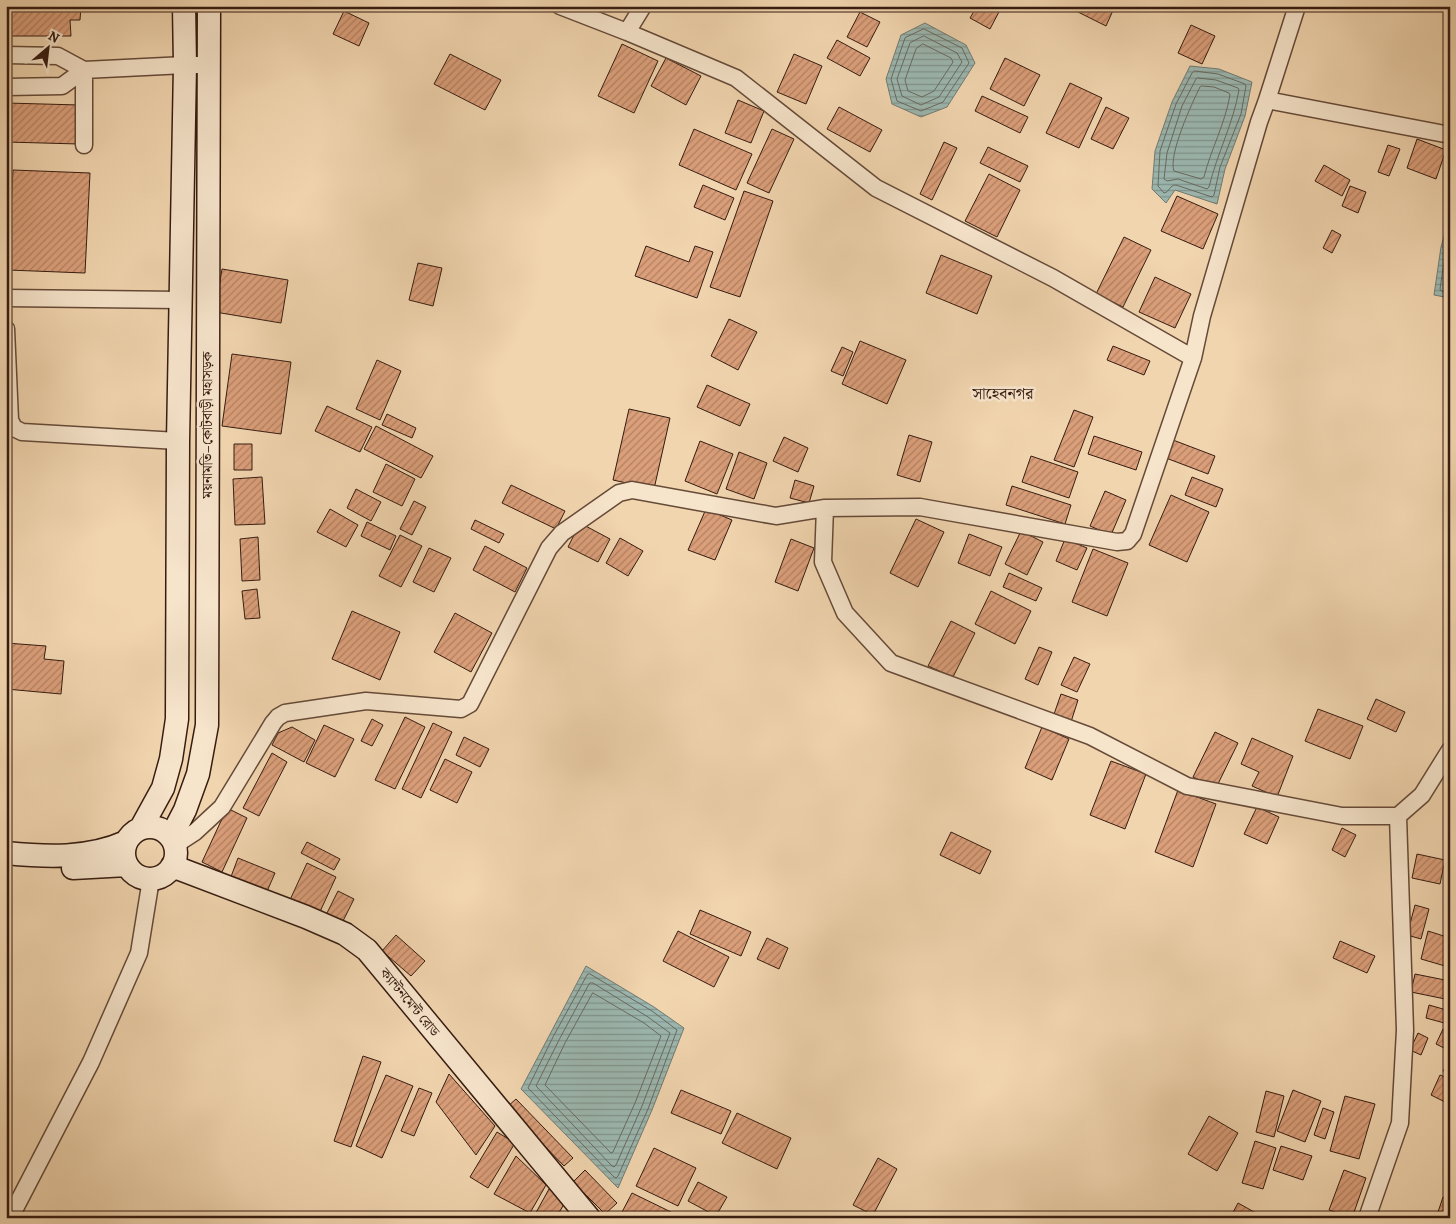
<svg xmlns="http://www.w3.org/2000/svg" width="1456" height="1224" font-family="Alegreya,'Noto Serif Bengali',serif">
<defs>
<pattern id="water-rules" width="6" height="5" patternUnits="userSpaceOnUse" patternTransform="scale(1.25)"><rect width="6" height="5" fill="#9cb8b1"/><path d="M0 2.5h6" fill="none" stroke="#80958f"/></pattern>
<pattern id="building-hatch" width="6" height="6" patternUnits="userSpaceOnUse" patternTransform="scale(1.25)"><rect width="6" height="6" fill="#db9f7a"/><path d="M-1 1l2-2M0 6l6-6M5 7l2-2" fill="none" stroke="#b28163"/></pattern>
</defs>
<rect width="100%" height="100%" fill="#f1d5af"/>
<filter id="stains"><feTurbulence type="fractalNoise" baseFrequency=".004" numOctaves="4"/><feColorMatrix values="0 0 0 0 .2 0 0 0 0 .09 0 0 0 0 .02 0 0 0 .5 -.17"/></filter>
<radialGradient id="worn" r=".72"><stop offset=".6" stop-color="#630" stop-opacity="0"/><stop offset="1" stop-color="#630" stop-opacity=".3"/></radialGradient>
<path fill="url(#water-rules)" stroke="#737a71" d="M 925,23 L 966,45 L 975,63 L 947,107 L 921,117 L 892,104 L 886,79 L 901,35 Z
M 1190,66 L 1219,69 L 1252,82 L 1245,116 L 1225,169 L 1217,204 L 1175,190 L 1166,203 L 1152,189 L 1155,151 L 1172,102 Z
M 1450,214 L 1450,298 L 1434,295 L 1441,247 Z
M 586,966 L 654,1007 L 684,1028 L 652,1110 L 618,1188 L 521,1089 Z"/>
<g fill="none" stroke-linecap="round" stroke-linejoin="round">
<path stroke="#696a61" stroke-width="1" d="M 924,29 L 962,48 L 969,63 L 943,102 L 921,111 L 897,101 L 891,79 L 905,38 Z
M 924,36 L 957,53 L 962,62 L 939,97 L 921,105 L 902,96 L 897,79 L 910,43 Z
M 923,44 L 951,58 L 953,62 L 934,91 L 922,97 L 908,91 L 905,80 L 916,49 Z
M 1195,71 L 1218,74 L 1245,84 L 1246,86 L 1241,114 L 1220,167 L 1214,195 L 1212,197 L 1176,185 C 1169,185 1170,192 1164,193 L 1158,186 L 1160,151 L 1176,104 L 1192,73 Z
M 1198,78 L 1216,80 L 1238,88 L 1239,90 C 1233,124 1217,154 1209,187 L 1207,189 L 1178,179 L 1167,181 L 1164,179 L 1167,153 L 1182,106 L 1196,79 Z
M 1202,86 L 1214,87 L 1229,93 L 1230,95 C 1225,124 1211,149 1204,177 L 1201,179 L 1174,171 C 1168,155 1192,103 1200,87 Z
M 1450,233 L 1446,249 L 1440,289 L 1441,291 L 1450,293
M 588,974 L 590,974 L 652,1011 L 677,1030 L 648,1109 L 618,1176 L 616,1178 L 614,1177 L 528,1088 L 553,1037 Z
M 590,983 L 593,983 L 648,1017 L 670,1033 L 642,1106 L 616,1165 L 614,1167 L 612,1166 L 536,1086 L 559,1040 Z
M 593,993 L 644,1023 L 661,1036 L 635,1103 L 613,1152 L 611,1153 L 545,1085 L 565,1043 Z"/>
</g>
<path fill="url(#building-hatch)" stroke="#361c11" d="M 6,6 L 81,6 L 80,20 L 70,20 L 71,36 L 6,36 Z
M 977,6 L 999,6 L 1001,8 L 990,29 L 970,18 Z
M 1066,6 L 1115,6 L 1106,26 Z
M 344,11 L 369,23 L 359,46 L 333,34 Z
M 860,12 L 880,22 L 867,47 L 847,37 Z
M 1191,25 L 1215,36 L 1202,64 L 1178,53 Z
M 837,40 L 870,58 L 860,76 L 827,58 Z
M 622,44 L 658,61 L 634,113 L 598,96 Z
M 450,54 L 501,80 L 485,110 L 434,84 Z
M 794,54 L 822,66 L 806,104 L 777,92 Z
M 666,58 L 701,76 L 686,105 L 651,86 Z
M 1005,58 L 1040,75 L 1024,106 L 990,89 Z
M 1070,83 L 1102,98 L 1079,148 L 1046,133 Z
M 982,96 L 1028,117 L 1020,133 L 975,111 Z
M 738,100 L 764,111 L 751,143 L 725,133 Z
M 6,103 L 80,105 L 79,144 L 6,142 Z
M 839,107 L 882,130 L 870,152 L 827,129 Z
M 1106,107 L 1129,118 L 1113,149 L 1091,139 Z
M 694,129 L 752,154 L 736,190 L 679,165 Z
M 772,129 L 794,139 L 769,193 L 747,183 Z
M 1417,139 L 1446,150 L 1436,179 L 1407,168 Z
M 944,142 L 957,148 L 932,200 L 920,194 Z
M 1388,145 L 1400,149 L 1389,176 L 1378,172 Z
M 988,147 L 1028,166 L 1020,182 L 980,163 Z
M 1324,165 L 1350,180 L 1342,196 L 1315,181 Z
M 13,170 L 90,173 L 85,273 L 8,270 Z
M 989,174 L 1020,190 L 997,237 L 965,221 Z
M 703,185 L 734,198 L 725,220 L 694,207 Z
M 1350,186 L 1366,192 L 1358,213 L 1342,206 Z
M 744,191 L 773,201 L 740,297 L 710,287 Z
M 1177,196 L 1218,214 L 1203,249 L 1161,231 Z
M 1332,230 L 1341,235 L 1332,253 L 1323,248 Z
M 1124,237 L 1151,250 L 1123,307 L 1096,294 Z
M 646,246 L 689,262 L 695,246 L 713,252 L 697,298 L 635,276 Z
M 941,255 L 992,276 L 977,314 L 926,293 Z
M 418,263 L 442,268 L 433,306 L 409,300 Z
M 222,269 L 288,280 L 281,323 L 215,312 Z
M 1155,277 L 1191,294 L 1175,328 L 1139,312 Z
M 729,319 L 757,332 L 738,370 L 711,356 Z
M 860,341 L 906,360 L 887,404 L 842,384 Z
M 1113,346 L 1150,361 L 1144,375 L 1107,360 Z
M 842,347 L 853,352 L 843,376 L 831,371 Z
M 232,354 L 291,362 L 281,434 L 222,426 Z
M 377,360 L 401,371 L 380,420 L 356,409 Z
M 707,385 L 750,404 L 740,426 L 697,407 Z
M 327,406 L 372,427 L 360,452 L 315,431 Z
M 629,409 L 670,418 L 654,489 L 613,480 Z
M 1074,410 L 1093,417 L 1074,467 L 1054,460 Z
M 387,414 L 416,428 L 412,438 L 382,425 Z
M 376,426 L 433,456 L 421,478 L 364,449 Z
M 909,435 L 932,442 L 920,482 L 897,475 Z
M 1094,436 L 1142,452 L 1136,470 L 1088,454 Z
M 784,437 L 808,448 L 798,472 L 773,461 Z
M 1173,440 L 1215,456 L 1208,474 L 1166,458 Z
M 700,441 L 733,454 L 717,494 L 685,481 Z
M 234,444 L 252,444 L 252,470 L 234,470 Z
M 739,452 L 767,463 L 754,499 L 726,489 Z
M 1031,456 L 1078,472 L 1069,498 L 1022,482 Z
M 386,464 L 415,479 L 402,506 L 373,492 Z
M 262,477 L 265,524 L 235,525 L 233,479 Z
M 1192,477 L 1223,489 L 1216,507 L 1185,495 Z
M 795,480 L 814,486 L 809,503 L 790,498 Z
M 511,485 L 565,511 L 556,529 L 502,503 Z
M 1012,486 L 1071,505 L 1065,524 L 1006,505 Z
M 356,489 L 381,502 L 371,521 L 347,508 Z
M 1105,491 L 1126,500 L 1111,535 L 1090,526 Z
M 1171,495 L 1209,512 L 1187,562 L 1149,545 Z
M 414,501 L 426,507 L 412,535 L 400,529 Z
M 330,509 L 358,525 L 346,547 L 317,532 Z
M 706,509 L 732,520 L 715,560 L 688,550 Z
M 916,519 L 944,532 L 918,587 L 890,573 Z
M 475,520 L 504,534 L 499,543 L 471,529 Z
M 367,522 L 396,536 L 390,550 L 361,536 Z
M 580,523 L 610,539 L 598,562 L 568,547 Z
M 1021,531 L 1043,542 L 1027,575 L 1005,564 Z
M 969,534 L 1002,547 L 990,576 L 958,563 Z
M 400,535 L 422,546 L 401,587 L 379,576 Z
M 258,537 L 260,580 L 242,581 L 240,539 Z
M 620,538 L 643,551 L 628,576 L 606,563 Z
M 791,539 L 814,548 L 798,591 L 775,582 Z
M 1065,539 L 1087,548 L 1077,570 L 1056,561 Z
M 485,546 L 527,568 L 515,592 L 473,570 Z
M 429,548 L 451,558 L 434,592 L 413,582 Z
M 1093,549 L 1128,563 L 1107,616 L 1072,602 Z
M 1009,573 L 1042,588 L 1036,601 L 1003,587 Z
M 257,589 L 260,618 L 245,619 L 242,591 Z
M 991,591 L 1031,611 L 1015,644 L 975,624 Z
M 352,611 L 400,632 L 380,680 L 332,659 Z
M 455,613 L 492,633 L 471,672 L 434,652 Z
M 951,621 L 975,633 L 953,677 L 928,666 Z
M 6,643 L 46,646 L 44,659 L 64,661 L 61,694 L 6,689 Z
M 1039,647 L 1052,652 L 1038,685 L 1025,679 Z
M 1074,657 L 1090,664 L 1077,692 L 1061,685 Z
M 1061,694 L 1078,700 L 1070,725 L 1052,720 Z
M 1376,699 L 1405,712 L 1396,732 L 1367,719 Z
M 1318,709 L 1363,726 L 1350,759 L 1305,741 Z
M 405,717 L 425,727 L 395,789 L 375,780 Z
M 372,719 L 383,725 L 372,746 L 361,741 Z
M 433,723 L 452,732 L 421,798 L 402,789 Z
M 324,725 L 354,739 L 335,777 L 306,763 Z
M 292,727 L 315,740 L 304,762 L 272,745 L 278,733 Z
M 1042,727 L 1069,739 L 1052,780 L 1025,768 Z
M 1215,732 L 1238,743 L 1216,788 L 1193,777 Z
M 464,737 L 489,749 L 480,767 L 456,755 Z
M 1252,738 L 1293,756 L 1277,797 L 1252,786 L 1259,772 L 1241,764 Z
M 272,753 L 287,762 L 259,816 L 243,808 Z
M 445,759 L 472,772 L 457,803 L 430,790 Z
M 1111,761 L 1146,774 L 1125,829 L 1090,815 Z
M 1178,790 L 1216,804 L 1193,867 L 1155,852 Z
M 1257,807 L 1279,817 L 1267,844 L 1244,834 Z
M 227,808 L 247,818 L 222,872 L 202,862 Z
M 1342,828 L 1356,835 L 1345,857 L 1332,850 Z
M 951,832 L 991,851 L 980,874 L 940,855 Z
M 307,842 L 340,859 L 334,870 L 301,853 Z
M 1417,854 L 1445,860 L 1440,884 L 1412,878 Z
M 238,858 L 275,873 L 265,896 L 229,882 Z
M 307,863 L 336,877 L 318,916 L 289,902 Z
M 338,891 L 354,899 L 340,927 L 324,919 Z
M 1415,905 L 1429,909 L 1421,939 L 1407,935 Z
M 700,910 L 751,932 L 741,956 L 690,934 Z
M 678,931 L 729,957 L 714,987 L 663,961 Z
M 1428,931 L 1450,938 L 1450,950 L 1445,966 L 1421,959 Z
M 396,935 L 425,961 L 411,976 L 382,951 Z
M 767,938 L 788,948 L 779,969 L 757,959 Z
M 1340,941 L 1375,956 L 1367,973 L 1333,958 Z
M 1415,974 L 1450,981 L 1450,1000 L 1411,992 Z
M 1429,1005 L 1450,1011 L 1448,1024 L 1426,1018 Z
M 1443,1029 L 1450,1033 L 1450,1051 L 1436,1044 Z
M 1418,1033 L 1428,1038 L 1421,1055 L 1410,1050 Z
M 363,1056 L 381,1062 L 351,1147 L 334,1141 Z
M 1450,1057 L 1450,1074 L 1443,1071 Z
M 449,1074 L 495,1126 L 476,1155 L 436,1102 Z
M 386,1075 L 413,1086 L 382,1158 L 356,1146 Z
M 1440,1075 L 1450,1079 L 1450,1096 L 1447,1103 L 1431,1095 Z
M 419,1088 L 432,1093 L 414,1136 L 401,1131 Z
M 681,1090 L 731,1111 L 721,1134 L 671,1113 Z
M 1293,1090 L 1321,1101 L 1305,1142 L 1277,1131 Z
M 1266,1091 L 1284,1096 L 1274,1137 L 1256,1132 Z
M 1345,1096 L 1375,1104 L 1359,1159 L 1330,1151 Z
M 516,1099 L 573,1158 L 564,1166 L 507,1107 Z
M 1323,1108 L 1334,1112 L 1325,1139 L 1314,1135 Z
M 737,1113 L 791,1138 L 777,1169 L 722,1143 Z
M 1209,1116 L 1238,1133 L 1217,1171 L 1188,1154 Z
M 497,1132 L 515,1143 L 488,1188 L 470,1177 Z
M 1255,1141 L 1276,1148 L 1263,1189 L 1242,1183 Z
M 1281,1146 L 1312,1156 L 1303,1180 L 1273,1170 Z
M 654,1148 L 696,1168 L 678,1206 L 636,1186 Z
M 516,1156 L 546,1185 L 530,1213 L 494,1194 Z
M 878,1158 L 897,1169 L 873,1215 L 853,1205 Z
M 585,1170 L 617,1203 L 605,1214 L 573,1182 Z
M 1344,1170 L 1366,1178 L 1352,1218 L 1329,1210 Z
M 698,1182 L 727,1197 L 716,1216 L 688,1201 Z
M 549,1189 L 567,1199 L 556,1218 L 533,1218 Z
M 632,1193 L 671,1212 L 668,1218 L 628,1218 L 621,1214 Z
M 1443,1197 L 1450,1200 L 1450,1218 L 1436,1218 Z
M 1238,1203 L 1265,1218 L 1230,1218 Z
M 566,1213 L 576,1218 L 564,1218 Z"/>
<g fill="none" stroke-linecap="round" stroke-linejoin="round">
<g stroke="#654a38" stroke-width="19">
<path id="minor" d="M 560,6 L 627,32 L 736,78 L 876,188 L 1053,278 L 1193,358 L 1202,316 L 1259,122 L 1267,100 L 1450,135
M 627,32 L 643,6
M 6,55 L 58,56 L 84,70 L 185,65 L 209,65
M 6,87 L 62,86 L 84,70
M 1267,100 L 1297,6
M 84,145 L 84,70
M 6,298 L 180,300
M 6,329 L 10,420 L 14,428 L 22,432 L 178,441
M 825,508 L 823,562 L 845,613 L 891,663 L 1090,736 L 1187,786 L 1342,816 L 1398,816 L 1422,795 L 1450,750
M 175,845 L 195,832 L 222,807 L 273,723 L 278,717 L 285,713 L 366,701 L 461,709 L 470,704 L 549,548 L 562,533 L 619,493 L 632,490 L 776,516 L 825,508 L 920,507 L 1117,542 L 1127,541 L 1133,534 L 1193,358
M 10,1218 L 91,1062 L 139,953 L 151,879
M 1367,1218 L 1400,1123 L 1405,1030 L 1398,816"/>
</g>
<g stroke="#361c11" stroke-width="25">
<path id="secondary" d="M124 853a26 26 0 1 1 52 0a26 26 0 1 1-52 0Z
M 141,828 L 163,788 L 171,759 L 177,719 L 178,441 L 185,65 L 184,6
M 171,837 L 185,810 L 198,774 L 207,725 L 209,6
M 6,853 C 46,857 88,859 126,842
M 172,866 L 306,917 L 345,934 L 367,950 L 589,1218
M 73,868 L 127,865"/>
</g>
<use href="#minor" stroke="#f6e4cb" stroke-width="16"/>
<use href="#secondary" stroke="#f6e4cb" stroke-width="22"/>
</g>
<g text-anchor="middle" stroke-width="5" stroke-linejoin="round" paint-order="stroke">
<g font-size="14" fill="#361c11" stroke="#f6e4cb">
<text transform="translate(207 425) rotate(-90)" y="5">ময়নামতি–কোটবাড়ী মহাসড়ক</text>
<text transform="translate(410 1002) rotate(50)" y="5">ক্যান্টনমেন্ট রোড</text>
</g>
<g font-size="16" fill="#361c11" stroke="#f6e4cb">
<text x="1003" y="399">সাহেবনগর</text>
</g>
</g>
<rect width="1456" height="1224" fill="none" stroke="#f1d5af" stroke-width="25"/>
<rect x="8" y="8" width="1441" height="1209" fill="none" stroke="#361c11" stroke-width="2.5"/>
<rect x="12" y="12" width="1431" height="1199" fill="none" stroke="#361c11"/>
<g transform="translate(48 48) rotate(28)" stroke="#f6e4cb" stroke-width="4" paint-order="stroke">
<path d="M0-4L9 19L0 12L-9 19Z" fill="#361c11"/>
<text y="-8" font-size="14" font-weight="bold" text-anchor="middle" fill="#361c11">N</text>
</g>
<rect width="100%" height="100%" filter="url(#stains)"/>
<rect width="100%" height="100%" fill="url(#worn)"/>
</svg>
